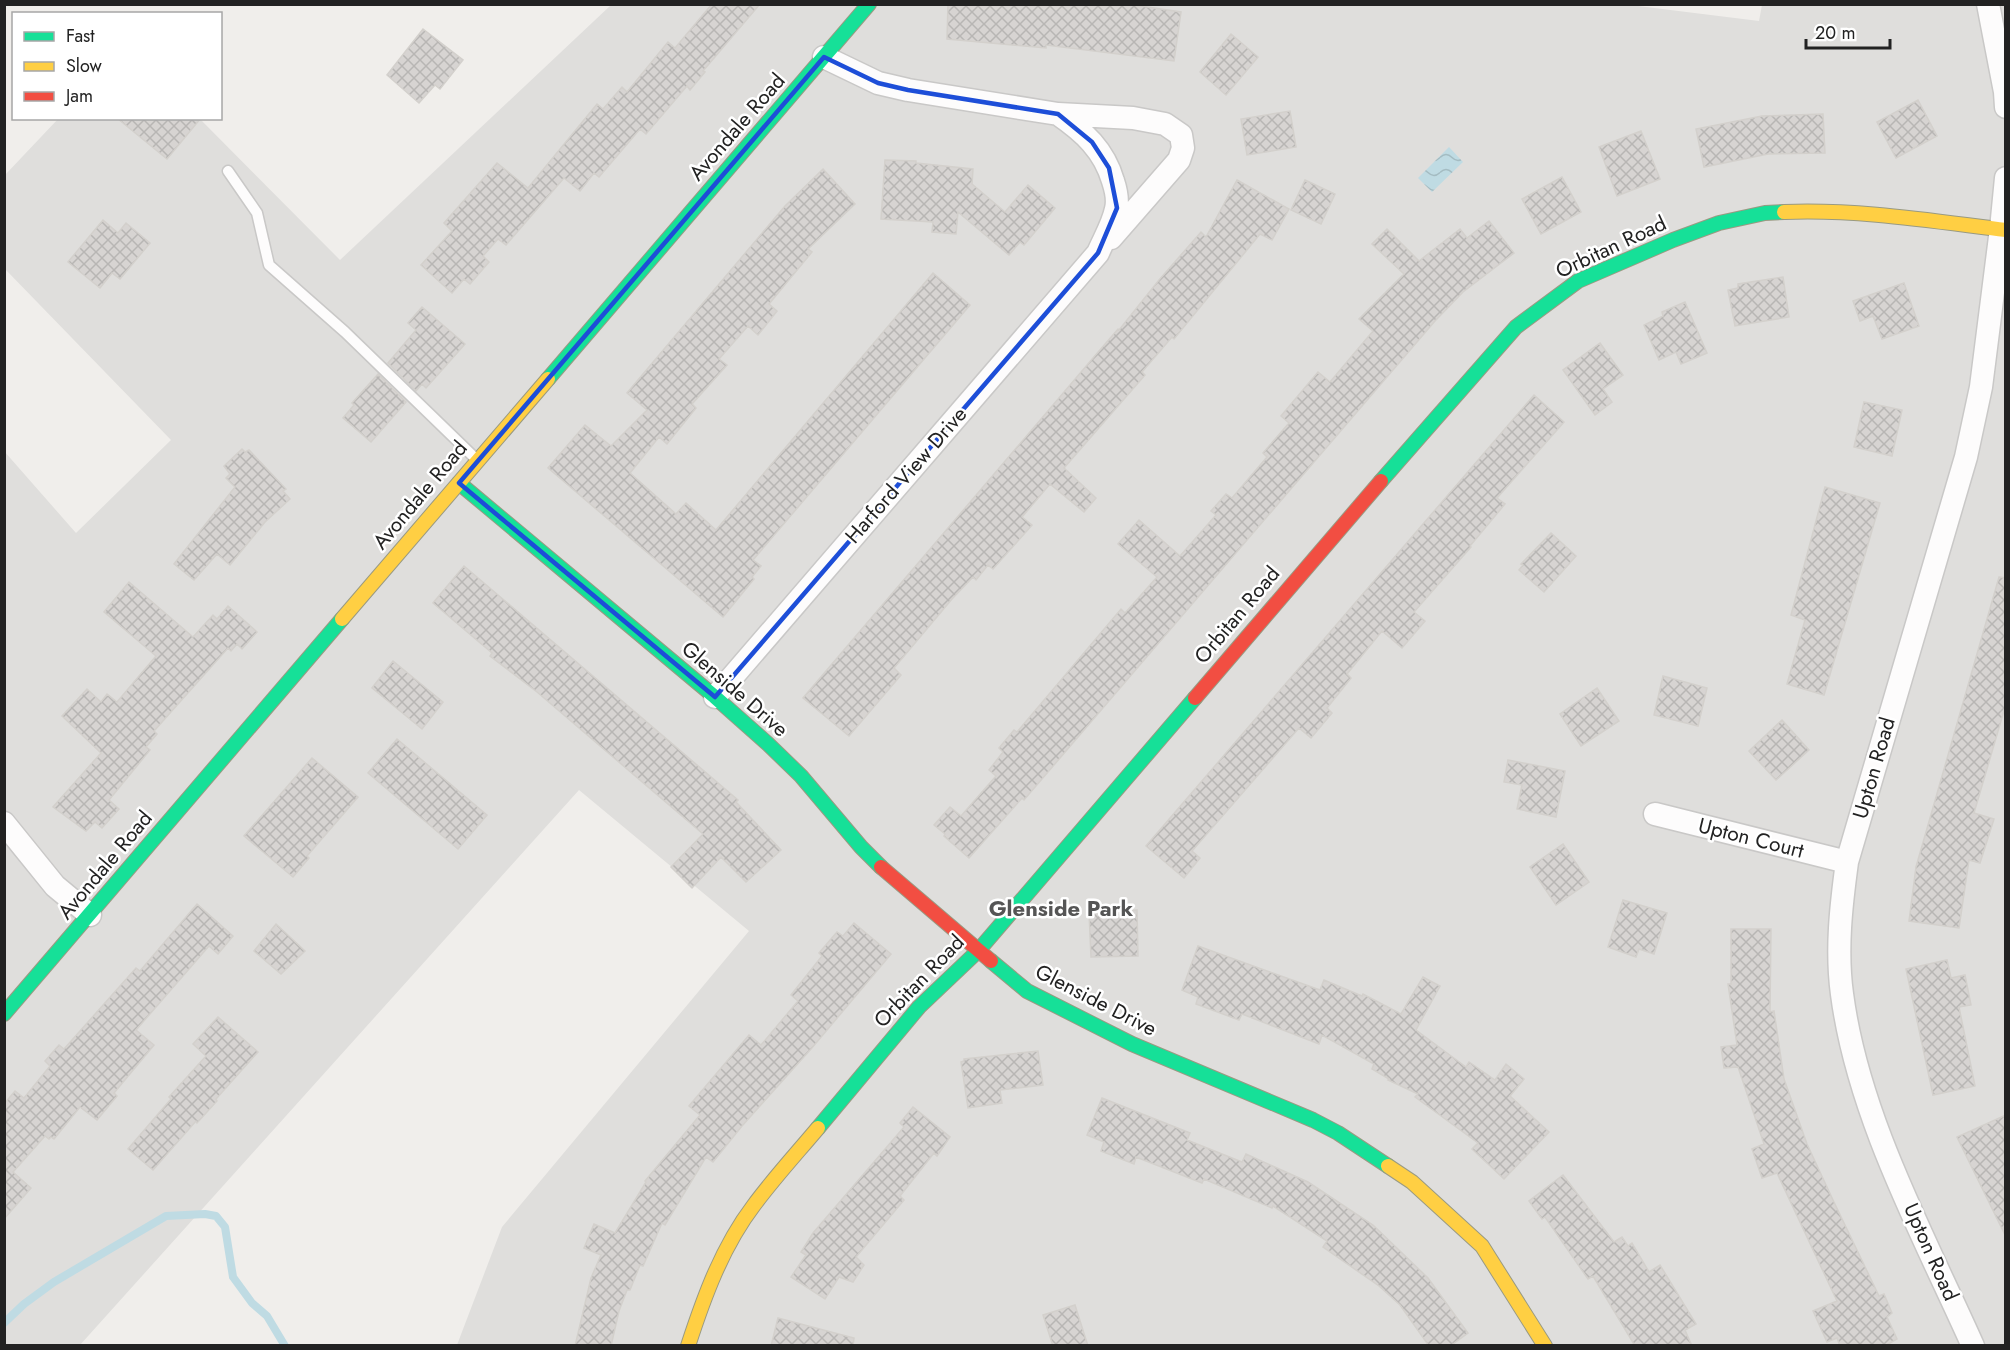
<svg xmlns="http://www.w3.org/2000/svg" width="2010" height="1350" font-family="Jost,sans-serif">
<defs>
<pattern id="water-waves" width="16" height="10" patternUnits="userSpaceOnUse" patternTransform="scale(1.5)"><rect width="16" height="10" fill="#bfdbe3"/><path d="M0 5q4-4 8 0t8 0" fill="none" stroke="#a4bcc2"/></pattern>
<pattern id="building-cross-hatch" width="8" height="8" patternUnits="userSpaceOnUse" patternTransform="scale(1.5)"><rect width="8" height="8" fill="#d7d4d2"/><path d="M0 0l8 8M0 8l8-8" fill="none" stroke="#b8b6b4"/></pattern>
</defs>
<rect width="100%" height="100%" fill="#f0eeeb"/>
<path fill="#dfdedc" d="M 1622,4 L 1759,21 L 1762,5 L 2005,5 L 2005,1345 L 457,1345 L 502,1227 L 749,931 L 579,790 L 80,1345 L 5,1345 L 4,451 L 76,533 L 171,440 L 5,269 L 5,175 L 58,119 L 200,119 L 340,260 L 611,5 Z"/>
<path fill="url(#water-waves)" d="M 1449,147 L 1463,162 L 1432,192 L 1418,178 Z"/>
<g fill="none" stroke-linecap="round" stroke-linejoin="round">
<path stroke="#bfdbe3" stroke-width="8" d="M 4,1323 L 24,1304 L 54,1282 L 166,1216 L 205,1214 L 216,1216 L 225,1227 L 233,1277 L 252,1303 L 267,1316 L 285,1346"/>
</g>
<path fill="url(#building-cross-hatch)" stroke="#d3d0cc" stroke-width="1.5" d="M 712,4 L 760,4 L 703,71 L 705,72 L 690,90 L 687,86 L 646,134 L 640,129 L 599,177 L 594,173 L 580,191 L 564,178 L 506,245 L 498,239 L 483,256 L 489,262 L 470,284 L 464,279 L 452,293 L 421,265 L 452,231 L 444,223 L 497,163 L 528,188 L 597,104 L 603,109 L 622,87 L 627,92 L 668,42 L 675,48 Z
M 948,4 L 1127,4 L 1181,12 L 1174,61 L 1046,45 L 1046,48 L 947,39 Z
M 423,29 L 463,60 L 440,89 L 435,85 L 419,103 L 387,75 Z
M 1231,34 L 1258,57 L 1226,95 L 1200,72 Z
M 1918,100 L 1937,136 L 1896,158 L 1877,122 Z
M 1290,111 L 1296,147 L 1247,155 L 1241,119 Z
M 1823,114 L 1825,153 L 1768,154 L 1704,167 L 1696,129 L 1762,116 Z
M 117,118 L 201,118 L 167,159 Z
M 1641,131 L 1660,179 L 1617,196 L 1599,147 Z
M 885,160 L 916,161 L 916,163 L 973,169 L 972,184 L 1005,212 L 1028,185 L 1055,208 L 1024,245 L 1020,242 L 1009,255 L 958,212 L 956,234 L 932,232 L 933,222 L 881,219 Z
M 823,169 L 855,204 L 808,249 L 812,252 L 769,304 L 777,311 L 758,335 L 748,326 L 719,359 L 727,365 L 692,404 L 696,408 L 667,444 L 659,437 L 630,473 L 676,514 L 686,503 L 716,530 L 933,273 L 970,305 L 753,560 L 761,566 L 752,577 L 754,579 L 723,617 L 548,468 L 585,425 L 611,446 L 647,410 L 627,393 L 785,206 Z
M 1562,177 L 1581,212 L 1541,234 L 1522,199 Z
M 1237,180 L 1289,209 L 1272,240 L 1260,234 L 1174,339 L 1172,337 L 1142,372 L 1145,375 L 1064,468 L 1096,498 L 1084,512 L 1050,484 L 1022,517 L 1032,525 L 993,569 L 988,565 L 976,580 L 973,577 L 952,599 L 894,668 L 901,675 L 849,736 L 803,698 L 1099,351 L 1118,329 L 1119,330 L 1159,280 L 1201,232 L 1206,237 Z
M 1305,180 L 1335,194 L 1321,224 L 1291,210 Z
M 103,220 L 118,233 L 126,223 L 150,243 L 120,279 L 112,273 L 100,288 L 68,262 Z
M 1489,221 L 1514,253 L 1463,292 L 1435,321 L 1060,758 L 1024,800 L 1022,798 L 969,858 L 944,836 L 945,834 L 934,825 L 950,807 L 961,816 L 996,776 L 989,770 L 1003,752 L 999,748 L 1014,730 L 1017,732 L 1121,609 L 1125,613 L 1157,577 L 1118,544 L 1139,520 L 1180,556 L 1216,515 L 1211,511 L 1226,494 L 1232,498 L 1267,457 L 1263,453 L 1289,423 L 1281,416 L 1318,372 L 1330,382 L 1373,331 L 1359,319 L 1404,274 L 1372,244 L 1387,229 L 1419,261 L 1460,229 L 1467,238 Z
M 1783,277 L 1789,317 L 1735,326 L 1728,290 L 1738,288 L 1738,284 Z
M 1904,283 L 1919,326 L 1882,339 L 1873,316 L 1860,321 L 1853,301 Z
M 1685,302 L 1707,353 L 1681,364 L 1676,352 L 1659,360 L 1644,325 L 1663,316 L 1662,312 Z
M 422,307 L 465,344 L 426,388 L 422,384 L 416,391 L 388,363 L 416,330 L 408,323 Z
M 1600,343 L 1623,375 L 1603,389 L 1612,402 L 1595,415 L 1563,370 Z
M 378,374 L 406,402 L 371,442 L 343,418 L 354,405 L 352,403 Z
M 1534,395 L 1564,422 L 1497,498 L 1505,504 L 1470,546 L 1471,547 L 1414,612 L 1425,621 L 1402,648 L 1382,631 L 1347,674 L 1351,678 L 1327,708 L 1332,713 L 1311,738 L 1299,728 L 1192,851 L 1200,858 L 1184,878 L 1146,846 Z
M 1864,402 L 1902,410 L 1892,456 L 1854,447 Z
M 242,449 L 245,452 L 249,450 L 286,489 L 283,491 L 290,499 L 265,522 L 230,565 L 217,554 L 194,580 L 174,564 L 235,487 L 226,478 L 230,474 L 224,466 Z
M 1825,487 L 1880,503 L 1824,695 L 1787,684 L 1805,620 L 1791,615 Z
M 1551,533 L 1576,556 L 1544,592 L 1519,570 L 1523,565 L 1521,564 Z
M 464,566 L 738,800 L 736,802 L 781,850 L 746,882 L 721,857 L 692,888 L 671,867 L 703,834 L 537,692 L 490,656 L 492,653 L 433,603 Z
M 1999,577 L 2006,578 L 2006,704 L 1974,813 L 1994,819 L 1980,863 L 1969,860 L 1959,928 L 1909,921 L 1916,867 Z
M 129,582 L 193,637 L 213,615 L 217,619 L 228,606 L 257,632 L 242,649 L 237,644 L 231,651 L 228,648 L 154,731 L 157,734 L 146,747 L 150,750 L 109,800 L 119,809 L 102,828 L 95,822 L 86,831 L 53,807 L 101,753 L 62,716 L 87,689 L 101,702 L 107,694 L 117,702 L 156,656 L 104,612 Z
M 393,661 L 443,702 L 422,729 L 372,688 Z
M 1663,676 L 1707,688 L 1698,726 L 1654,715 Z
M 1597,688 L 1619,721 L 1581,746 L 1560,714 Z
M 1782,720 L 1809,750 L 1776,780 L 1749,751 Z
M 397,739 L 487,815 L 458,849 L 368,773 Z
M 312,758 L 358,797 L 307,856 L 309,858 L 293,877 L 244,836 Z
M 1508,760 L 1565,771 L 1556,817 L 1517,809 L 1522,785 L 1504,782 Z
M 1563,844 L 1589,882 L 1556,905 L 1530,867 Z
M 1623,900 L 1667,913 L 1654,954 L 1639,949 L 1636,957 L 1608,947 Z
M 197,904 L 233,936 L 218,954 L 209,946 L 136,1030 L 154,1045 L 114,1093 L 117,1096 L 97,1120 L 80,1107 L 54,1139 L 51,1137 L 49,1139 L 45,1136 L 13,1172 L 31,1188 L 4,1219 L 4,1104 L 15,1091 L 24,1098 L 50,1066 L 45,1061 L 59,1045 L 64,1049 L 136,968 L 140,971 Z
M 1137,910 L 1138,956 L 1091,957 L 1089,912 Z
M 854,923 L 891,954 L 811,1049 L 742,1126 L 713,1162 L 706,1157 L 665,1225 L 662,1223 L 643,1266 L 640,1265 L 630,1290 L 627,1290 L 619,1311 L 611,1346 L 575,1346 L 591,1278 L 601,1255 L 584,1248 L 594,1224 L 615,1233 L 646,1182 L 645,1181 L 700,1115 L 689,1106 L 749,1035 L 761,1045 L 798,1001 L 791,995 L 822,956 L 819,953 L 837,932 L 843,936 Z
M 276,924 L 305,951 L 281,974 L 254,951 Z
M 1731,929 L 1771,929 L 1770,1012 L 1774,1011 L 1784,1079 L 1807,1144 L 1833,1200 L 1879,1296 L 1884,1294 L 1892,1313 L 1887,1317 L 1897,1339 L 1885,1346 L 1840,1346 L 1837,1338 L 1827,1342 L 1813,1311 L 1837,1301 L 1777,1173 L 1762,1178 L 1752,1149 L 1764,1144 L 1738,1067 L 1724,1068 L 1721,1047 L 1737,1045 L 1728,984 L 1731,984 Z
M 1198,946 L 1320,990 L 1324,980 L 1362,996 L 1363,994 L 1401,1014 L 1423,977 L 1440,986 L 1416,1030 L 1466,1067 L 1469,1062 L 1495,1080 L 1506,1064 L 1524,1079 L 1510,1096 L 1549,1132 L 1504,1179 L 1472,1149 L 1478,1143 L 1415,1097 L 1418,1094 L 1388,1080 L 1389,1079 L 1372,1069 L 1374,1064 L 1322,1035 L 1319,1044 L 1242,1014 L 1239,1020 L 1196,1004 L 1198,997 L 1182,990 Z
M 1947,960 L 1951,978 L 1965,975 L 1971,1005 L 1959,1007 L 1975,1086 L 1933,1095 L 1906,969 Z
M 218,1017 L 258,1052 L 216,1099 L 217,1101 L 197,1123 L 196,1121 L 153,1170 L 128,1149 L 171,1099 L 169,1097 L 206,1056 L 193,1044 Z
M 1038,1051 L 1043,1085 L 1000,1090 L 1002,1103 L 968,1108 L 961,1062 L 964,1061 L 964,1059 Z
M 1102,1098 L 1190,1133 L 1187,1140 L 1242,1162 L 1246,1154 L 1308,1182 L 1373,1225 L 1428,1278 L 1468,1333 L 1450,1346 L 1429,1346 L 1400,1305 L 1379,1286 L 1323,1247 L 1327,1241 L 1273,1206 L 1272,1208 L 1204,1179 L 1202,1183 L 1136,1157 L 1134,1164 L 1101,1151 L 1104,1142 L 1087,1135 Z
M 913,1107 L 950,1137 L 937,1156 L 934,1153 L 900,1196 L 904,1200 L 856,1257 L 864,1265 L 853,1282 L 839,1277 L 825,1299 L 791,1277 L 806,1255 L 801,1252 L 813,1233 L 904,1127 L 900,1123 Z
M 2006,1115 L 2006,1237 L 1957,1137 Z
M 1563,1175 L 1614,1242 L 1622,1237 L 1628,1246 L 1632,1243 L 1649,1272 L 1660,1265 L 1696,1324 L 1685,1330 L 1692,1346 L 1635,1346 L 1593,1276 L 1588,1279 L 1545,1217 L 1542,1219 L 1529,1201 Z
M 1075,1305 L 1088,1346 L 1053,1346 L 1043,1315 Z
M 778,1318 L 854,1338 L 853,1346 L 771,1346 Z"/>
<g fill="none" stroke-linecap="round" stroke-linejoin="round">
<g stroke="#c9c8c7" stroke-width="13">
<path id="lane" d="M 228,171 L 257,213 L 269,265 L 345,332 L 475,458"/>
</g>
<g stroke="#c9c8c7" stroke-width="25">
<path id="street" d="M 1988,4 L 2005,92 L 2006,107
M 1058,114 L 1133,118 L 1165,124 L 1181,135 L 1183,148 L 1179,160 L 1111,238
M 715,697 L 1098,253 C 1104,239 1113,224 1116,209 C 1118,201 1116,190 1113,181 C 1104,150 1084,132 1058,114 L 908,90 L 878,83 L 824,57
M 1655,814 L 1847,862
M 4,823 L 55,886 L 90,915
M 1973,1346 C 1923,1234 1858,1116 1842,994 C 1836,950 1841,906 1847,862 L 1966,457 L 1981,387 L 2001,229 L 2006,178"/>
</g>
<g stroke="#999a82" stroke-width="16">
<path id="fast" d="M 548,379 L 869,4
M 1381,481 L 1516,327 L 1578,281 L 1673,240 L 1719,223 L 1765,213 L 1784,212
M 459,483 L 715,697 L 768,744 L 801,776 L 861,847 L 881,867
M 991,961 L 1027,991 L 1132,1044 L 1313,1120 L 1338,1133 L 1388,1166
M 4,1014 L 342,619
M 818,1128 L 919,1007 L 978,951 L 1195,698"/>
</g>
<g stroke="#999a82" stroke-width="16">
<path id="slow" d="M 1784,212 C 1859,209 1932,221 2006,230
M 342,619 L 548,379
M 1388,1166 L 1412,1182 L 1482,1246 L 1545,1346
M 688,1346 C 704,1297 722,1247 754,1205 C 774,1178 797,1153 818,1128"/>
</g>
<g stroke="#999a82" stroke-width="16">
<path id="jam" d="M 1195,698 L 1381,481
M 881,867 L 991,961"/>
</g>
<use href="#lane" stroke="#fdfcfc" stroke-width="10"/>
<use href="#street" stroke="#fdfcfc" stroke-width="22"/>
<use href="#fast" stroke="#16e098" stroke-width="14"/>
<use href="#slow" stroke="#ffcf43" stroke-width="14"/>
<use href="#jam" stroke="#f24e42" stroke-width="14"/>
</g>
<path fill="none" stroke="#1d4ed8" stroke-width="4.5" stroke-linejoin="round" d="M 824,57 L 878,83 L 908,90 L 1058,114 L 1092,142 L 1109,168 L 1117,208 L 1098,253 L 715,697 L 459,483 Z"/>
<g text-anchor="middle" stroke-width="5" stroke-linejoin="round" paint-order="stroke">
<g font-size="21" fill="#222" stroke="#fff">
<text transform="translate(737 127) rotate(-49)" y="7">Avondale Road</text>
<text transform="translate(1611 247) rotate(-25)" y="7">Orbitan Road</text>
<text transform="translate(906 475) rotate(-49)" y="7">Harford View Drive</text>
<text transform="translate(420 495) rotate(-50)" y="7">Avondale Road</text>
<text transform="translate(1237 615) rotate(-50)" y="7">Orbitan Road</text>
<text transform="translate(735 689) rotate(41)" y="7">Glenside Drive</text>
<text transform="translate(1874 768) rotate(-74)" y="7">Upton Road</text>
<text transform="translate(1751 838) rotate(14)" y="7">Upton Court</text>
<text transform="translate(105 865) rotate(-50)" y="7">Avondale Road</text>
<text transform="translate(919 981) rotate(-46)" y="7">Orbitan Road</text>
<text transform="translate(1096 1000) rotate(27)" y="7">Glenside Drive</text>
<text transform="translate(1931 1252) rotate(66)" y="7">Upton Road</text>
</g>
<g font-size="22" font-weight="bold" fill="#555" stroke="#fff">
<text x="1061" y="916">Glenside Park</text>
</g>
</g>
<rect width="2010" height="1350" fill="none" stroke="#222222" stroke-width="12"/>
<rect x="12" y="12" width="210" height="108" fill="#ffffff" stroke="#a7a7a7" stroke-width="1.5"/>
<rect x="24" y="32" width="30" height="9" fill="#16e098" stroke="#a7a7a7" stroke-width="1.5"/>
<text x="66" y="42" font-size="18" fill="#222222">Fast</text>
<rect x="24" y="62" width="30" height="9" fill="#ffcf43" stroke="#a7a7a7" stroke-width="1.5"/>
<text x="66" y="72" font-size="18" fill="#222222">Slow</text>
<rect x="24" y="92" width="30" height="9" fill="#f24e42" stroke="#a7a7a7" stroke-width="1.5"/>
<text x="66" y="102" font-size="18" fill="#222222">Jam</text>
<path d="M1806 39v9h84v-9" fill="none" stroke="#222222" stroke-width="3"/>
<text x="1815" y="39" font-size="18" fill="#222222" stroke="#ffffff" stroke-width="4.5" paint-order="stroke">20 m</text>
</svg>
